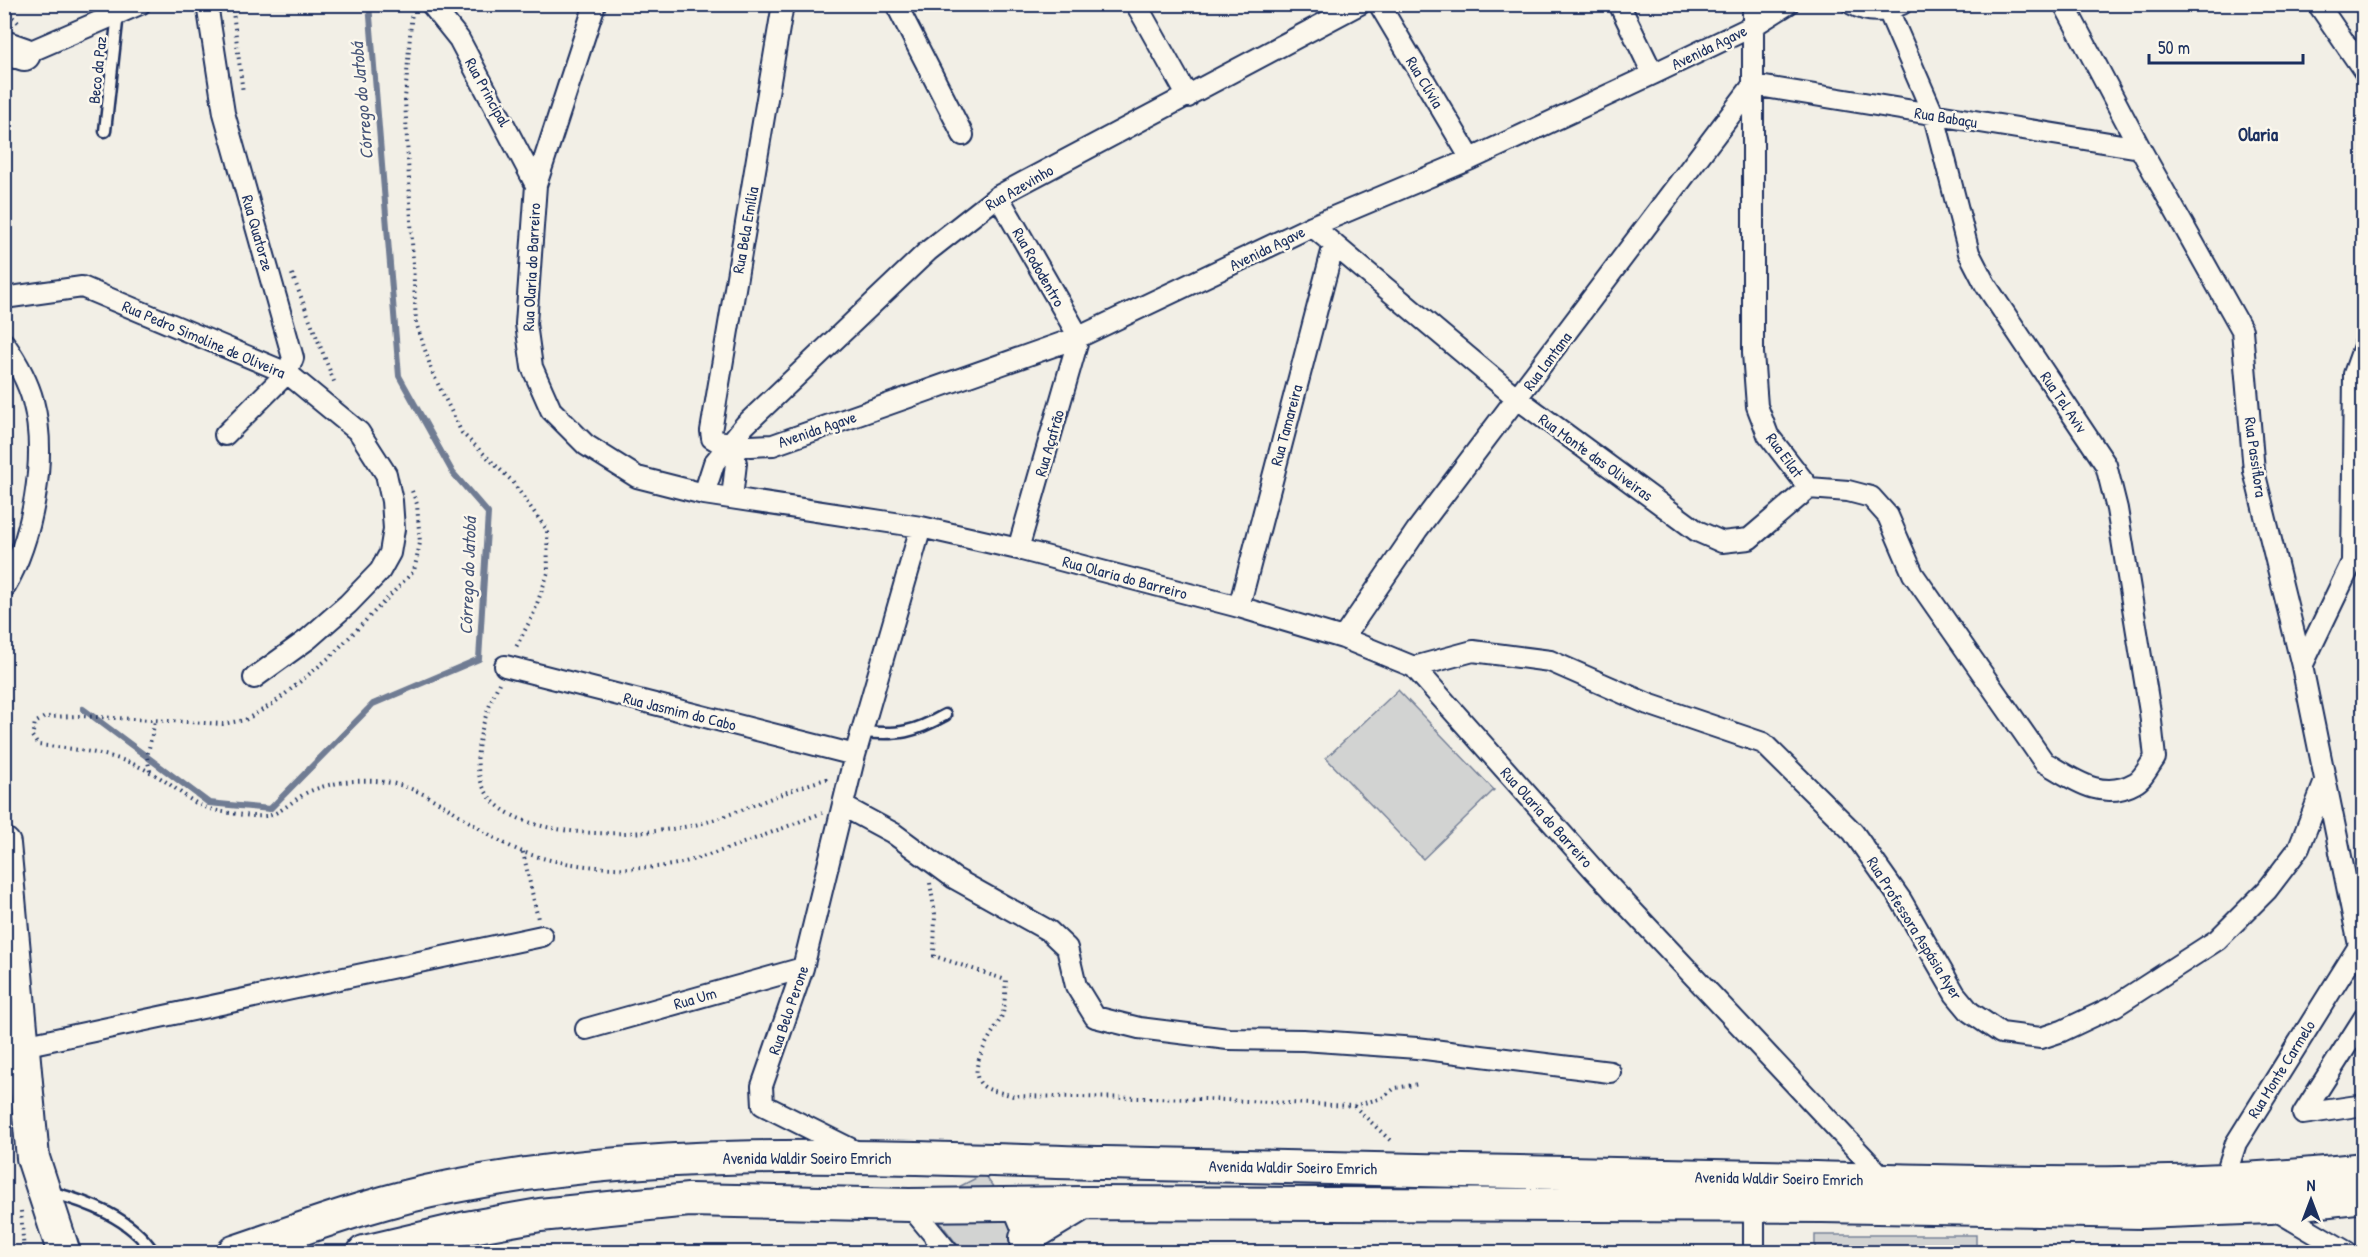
<svg xmlns="http://www.w3.org/2000/svg" width="2368" height="1257" font-family="'Patrick Hand',sans-serif">
<rect width="100%" height="100%" fill="#f2efe6"/>
<filter id="ink" filterUnits="userSpaceOnUse"><feTurbulence type="fractalNoise" baseFrequency=".0167" numOctaves="2"/><feDisplacementMap in="SourceGraphic" scale="12" xChannelSelector="R" yChannelSelector="G"/><feConvolveMatrix kernelMatrix="1 2 1 2 8 2 1 2 1" color-interpolation-filters="sRGB"/></filter>
<g filter="url(#ink)">
<path fill="#d2d3d2" stroke="#768198" stroke-width="1.5" d="M 1398,690 L 1494,790 L 1423,859 L 1326,758 Z
M 984,1174 L 999,1195 L 943,1195 Z
M 1007,1211 L 1016,1235 L 1011,1252 L 963,1252 L 935,1216 Z
M 1815,1235 L 1976,1235 L 1976,1252 L 1815,1252 Z"/>
<g fill="none" stroke-linecap="round" stroke-linejoin="round">
<path stroke="#707b93" stroke-width="6" d="M 83,709 L 209,803 L 270,809 L 373,704 L 479,659 L 488,513 L 453,473 L 399,376 L 369,4"/>
<g stroke="#1b2f5e" stroke-width="15">
<path id="service" d="M 105,131 L 118,13
M 862,732 C 899,735 913,733 945,715
M 50,1192 C 88,1202 131,1218 153,1252"/>
</g>
<g stroke="#1b2f5e" stroke-width="24">
<path id="minor" d="M 207,4 L 224,113 L 293,358 L 287,373 L 225,435
M 431,4 L 459,39 L 536,185
M 595,4 L 536,185 L 526,324 L 532,367 L 551,410 L 586,445 L 637,477 L 704,494 L 921,527 L 1018,549 L 1239,607 L 1343,638 L 1414,667 L 1595,871 L 1887,1182
M 783,4 L 711,431 L 712,438 L 717,441 L 751,446 L 773,445 L 1079,337 L 1312,226 L 1471,159 L 1653,74 L 1753,26 L 1788,4
M 896,4 L 963,135
M 1136,4 L 1188,97
M 1379,4 L 1471,159
M 1619,4 L 1653,74
M 1753,4 L 1753,353 L 1757,406 L 1768,435 L 1809,488 L 1848,491 L 1871,497 L 1888,516 L 1913,574 L 2044,762 C 2073,779 2102,802 2135,783 C 2143,779 2149,766 2155,758 L 2150,712 L 2117,509 L 2106,465 L 1985,284 L 1969,253 L 1934,116 L 1888,10
M 1852,4 C 1870,14 1885,12 1902,4
M 2064,4 L 2140,148 L 2242,330 L 2254,471 L 2302,666 L 2359,945
M 2318,4 L 2364,71
M 15,58 L 140,4
M 998,196 L 1079,337 L 1018,549
M 1312,226 L 1518,399 L 1697,531 L 1722,542 L 1749,539 L 1809,488
M 4,298 L 82,287 L 287,373 L 359,432 L 386,474 L 392,501 L 394,529 L 390,553 L 380,571 L 348,604 L 308,639 L 254,678
M 4,343 C 15,359 28,382 33,401 C 48,457 33,539 4,588
M 730,442 L 736,463 L 732,498
M 704,494 L 714,463 L 745,425 L 928,251 L 998,196 L 1360,4
M 1239,607 L 1334,244
M 1343,638 L 1417,530 L 1753,85 L 2140,148
M 505,666 L 855,755
M 2302,666 L 2352,562 L 2354,374 L 2364,346
M 1414,667 L 1473,651 L 1550,661 L 1648,704 L 1763,743 L 1853,832 L 1901,900 L 1955,994 L 1970,1012 L 2001,1033 L 2041,1038 L 2062,1031 L 2115,1006 L 2217,940 L 2267,890 L 2299,848 L 2324,784
M 843,806 L 893,833 L 954,878 L 1049,931 L 1067,948 L 1076,986 L 1095,1017 L 1139,1028 L 1228,1039 L 1303,1040 L 1417,1048 L 1610,1072
M 2364,1018 L 2303,1114 L 2364,1105
M 586,1029 L 803,968
M 23,1046 L 542,936
M 859,1153 L 763,1105 L 762,1086 L 803,968 L 855,755 L 921,527
M 2225,1188 L 2224,1180 L 2236,1143 L 2364,938
M 1012,1204 L 1026,1238 L 1020,1252
M 909,1205 L 948,1252
M 2272,1208 L 2347,1252
M 1754,1252 L 1754,1207"/>
</g>
<g stroke="#1b2f5e" stroke-width="36">
<path id="primary" d="M 4,47 L 24,54
M 4,844 L 33,1158 L 63,1250
M 1026,1238 L 1082,1204
M 234,1252 C 305,1228 376,1201 450,1187 C 666,1144 887,1158 1105,1163 C 1342,1169 1578,1173 1815,1178 C 1998,1183 2182,1190 2364,1169
M 364,1252 L 466,1228 L 540,1215 L 689,1200 L 909,1205 L 1084,1203 L 1822,1206 L 2141,1212 L 2270,1207 L 2364,1196"/>
</g>
<path stroke="#1b2f5e" stroke-width="4" stroke-dasharray="1.5 4.5" stroke-linecap="butt" d="M 232,4 L 243,93
M 4,9 L 21,25
M 412,10 L 405,99 L 416,323 L 433,374 L 462,433 L 511,480 L 547,530 L 548,573 L 533,615 L 515,649
M 292,274 L 335,384
M 412,491 L 417,504 L 420,543 L 414,571 L 330,657 L 273,704 L 245,720 L 223,724 L 80,716 L 45,717 L 35,723 L 32,736 L 38,745 C 76,749 114,753 148,771 C 182,788 189,809 231,813 C 242,815 261,818 271,815 C 284,810 295,799 306,793 C 331,781 364,778 391,783 C 439,792 480,836 523,852 C 566,868 641,874 685,862 C 732,849 777,830 822,813
M 499,683 C 486,713 466,760 486,792 C 518,846 658,837 710,821 C 751,808 788,789 830,778
M 150,771 L 147,757 L 155,721
M 523,852 L 538,919
M 930,883 L 935,914 L 934,956 L 1006,980 C 1005,990 1005,1003 1003,1013 C 998,1029 959,1072 986,1088 C 994,1092 1005,1093 1013,1096 L 1204,1099 L 1354,1106 L 1382,1098 L 1395,1088 L 1419,1084
M 1354,1106 L 1393,1143
M 21,1211 L 24,1252"/>
<use href="#service" stroke="#fbf7ec" stroke-width="10"/>
<use href="#minor" stroke="#fbf7ec" stroke-width="20"/>
<use href="#primary" stroke="#fbf7ec" stroke-width="32"/>
</g>
</g>
<g text-anchor="middle" stroke-width="5" stroke-linejoin="round" paint-order="stroke">
<g font-size="16" fill="#1b2f5e" stroke="#fbf7ec">
<text transform="translate(1709 47) rotate(-26)" y="6">Avenida Agave</text>
<text transform="translate(97 70) rotate(-84)" y="6">Beco da Paz</text>
<text transform="translate(1425 82) rotate(59)" y="6">Rua Clívia</text>
<text transform="translate(488 92) rotate(61)" y="6">Rua Principal</text>
<text transform="translate(1946 117) rotate(9)" y="6">Rua Babaçu</text>
<text transform="translate(1019 187) rotate(-30)" y="6">Rua Azevinho</text>
<text transform="translate(745 230) rotate(-80)" y="6">Rua Bela Emília</text>
<text transform="translate(258 233) rotate(74)" y="6">Rua Quatorze</text>
<text transform="translate(1267 248) rotate(-26)" y="6">Avenida Agave</text>
<text transform="translate(531 267) rotate(-87)" y="6">Rua Olaria do Barreiro</text>
<text transform="translate(1039 267) rotate(60)" y="6">Rua Rododentro</text>
<text transform="translate(204 339) rotate(23)" y="6">Rua Pedro Simoline de Oliveira</text>
<text transform="translate(1547 361) rotate(-53)" y="6">Rua Lantana</text>
<text transform="translate(2064 402) rotate(56)" y="6">Rua Tel Aviv</text>
<text transform="translate(1286 425) rotate(-75)" y="6">Rua Tamareira</text>
<text transform="translate(817 429) rotate(-19)" y="6">Avenida Agave</text>
<text transform="translate(1049 443) rotate(-74)" y="6">Rua Açafrão</text>
<text transform="translate(1785 455) rotate(54)" y="6">Rua Eilat</text>
<text transform="translate(1596 457) rotate(36)" y="6">Rua Monte das Oliveiras</text>
<text transform="translate(2256 457) rotate(82)" y="6">Rua Passiflora</text>
<text transform="translate(1125 577) rotate(15)" y="6">Rua Olaria do Barreiro</text>
<text transform="translate(680 711) rotate(14)" y="6">Rua Jasmim do Cabo</text>
<text transform="translate(1547 817) rotate(48)" y="6">Rua Olaria do Barreiro</text>
<text transform="translate(1915 928) rotate(58)" y="6">Rua Professora Aspásia Ayer</text>
<text transform="translate(695 998) rotate(-16)" y="6">Rua Um</text>
<text transform="translate(788 1010) rotate(-71)" y="6">Rua Belo Perone</text>
<text transform="translate(2281 1069) rotate(-58)" y="6">Rua Monte Carmelo</text>
<text x="807" y="1164">Avenida Waldir Soeiro Emrich</text>
<text transform="translate(1293 1167) rotate(1)" y="6">Avenida Waldir Soeiro Emrich</text>
<text transform="translate(1779 1178) rotate(1)" y="6">Avenida Waldir Soeiro Emrich</text>
</g>
<g font-size="18" font-style="italic" fill="#465579" stroke="#fbf7ec">
<text transform="translate(362 101) rotate(-95)" y="6">Córrego do Jatobá</text>
<text transform="translate(468 576) rotate(-88)" y="6">Córrego do Jatobá</text>
</g>
<g font-size="18" font-weight="bold" fill="#1b2f5e" stroke="#fbf7ec">
<text x="2258" y="141">Olaria</text>
</g>
</g>
<rect width="2368" height="1257" fill="none" stroke="#fbf7ec" stroke-width="24"/>
<rect x="12" y="12" width="2344" height="1233" fill="none" stroke="#1b2f5e" stroke-width="2" filter="url(#ink)"/>
<g transform="translate(2311 1200)" stroke="#fbf7ec" stroke-width="4.5" paint-order="stroke">
<path d="M0-4.5L10 22L0 15L-10 22Z" fill="#1b2f5e"/>
<text y="-9" font-size="16" font-weight="bold" text-anchor="middle" fill="#1b2f5e">N</text>
</g>
<path d="M2149 54v9h154v-9" fill="none" stroke="#1b2f5e" stroke-width="3"/>
<text x="2158" y="54" font-size="18" fill="#1b2f5e" stroke="#fbf7ec" stroke-width="4.5" paint-order="stroke">50 m</text>
</svg>
